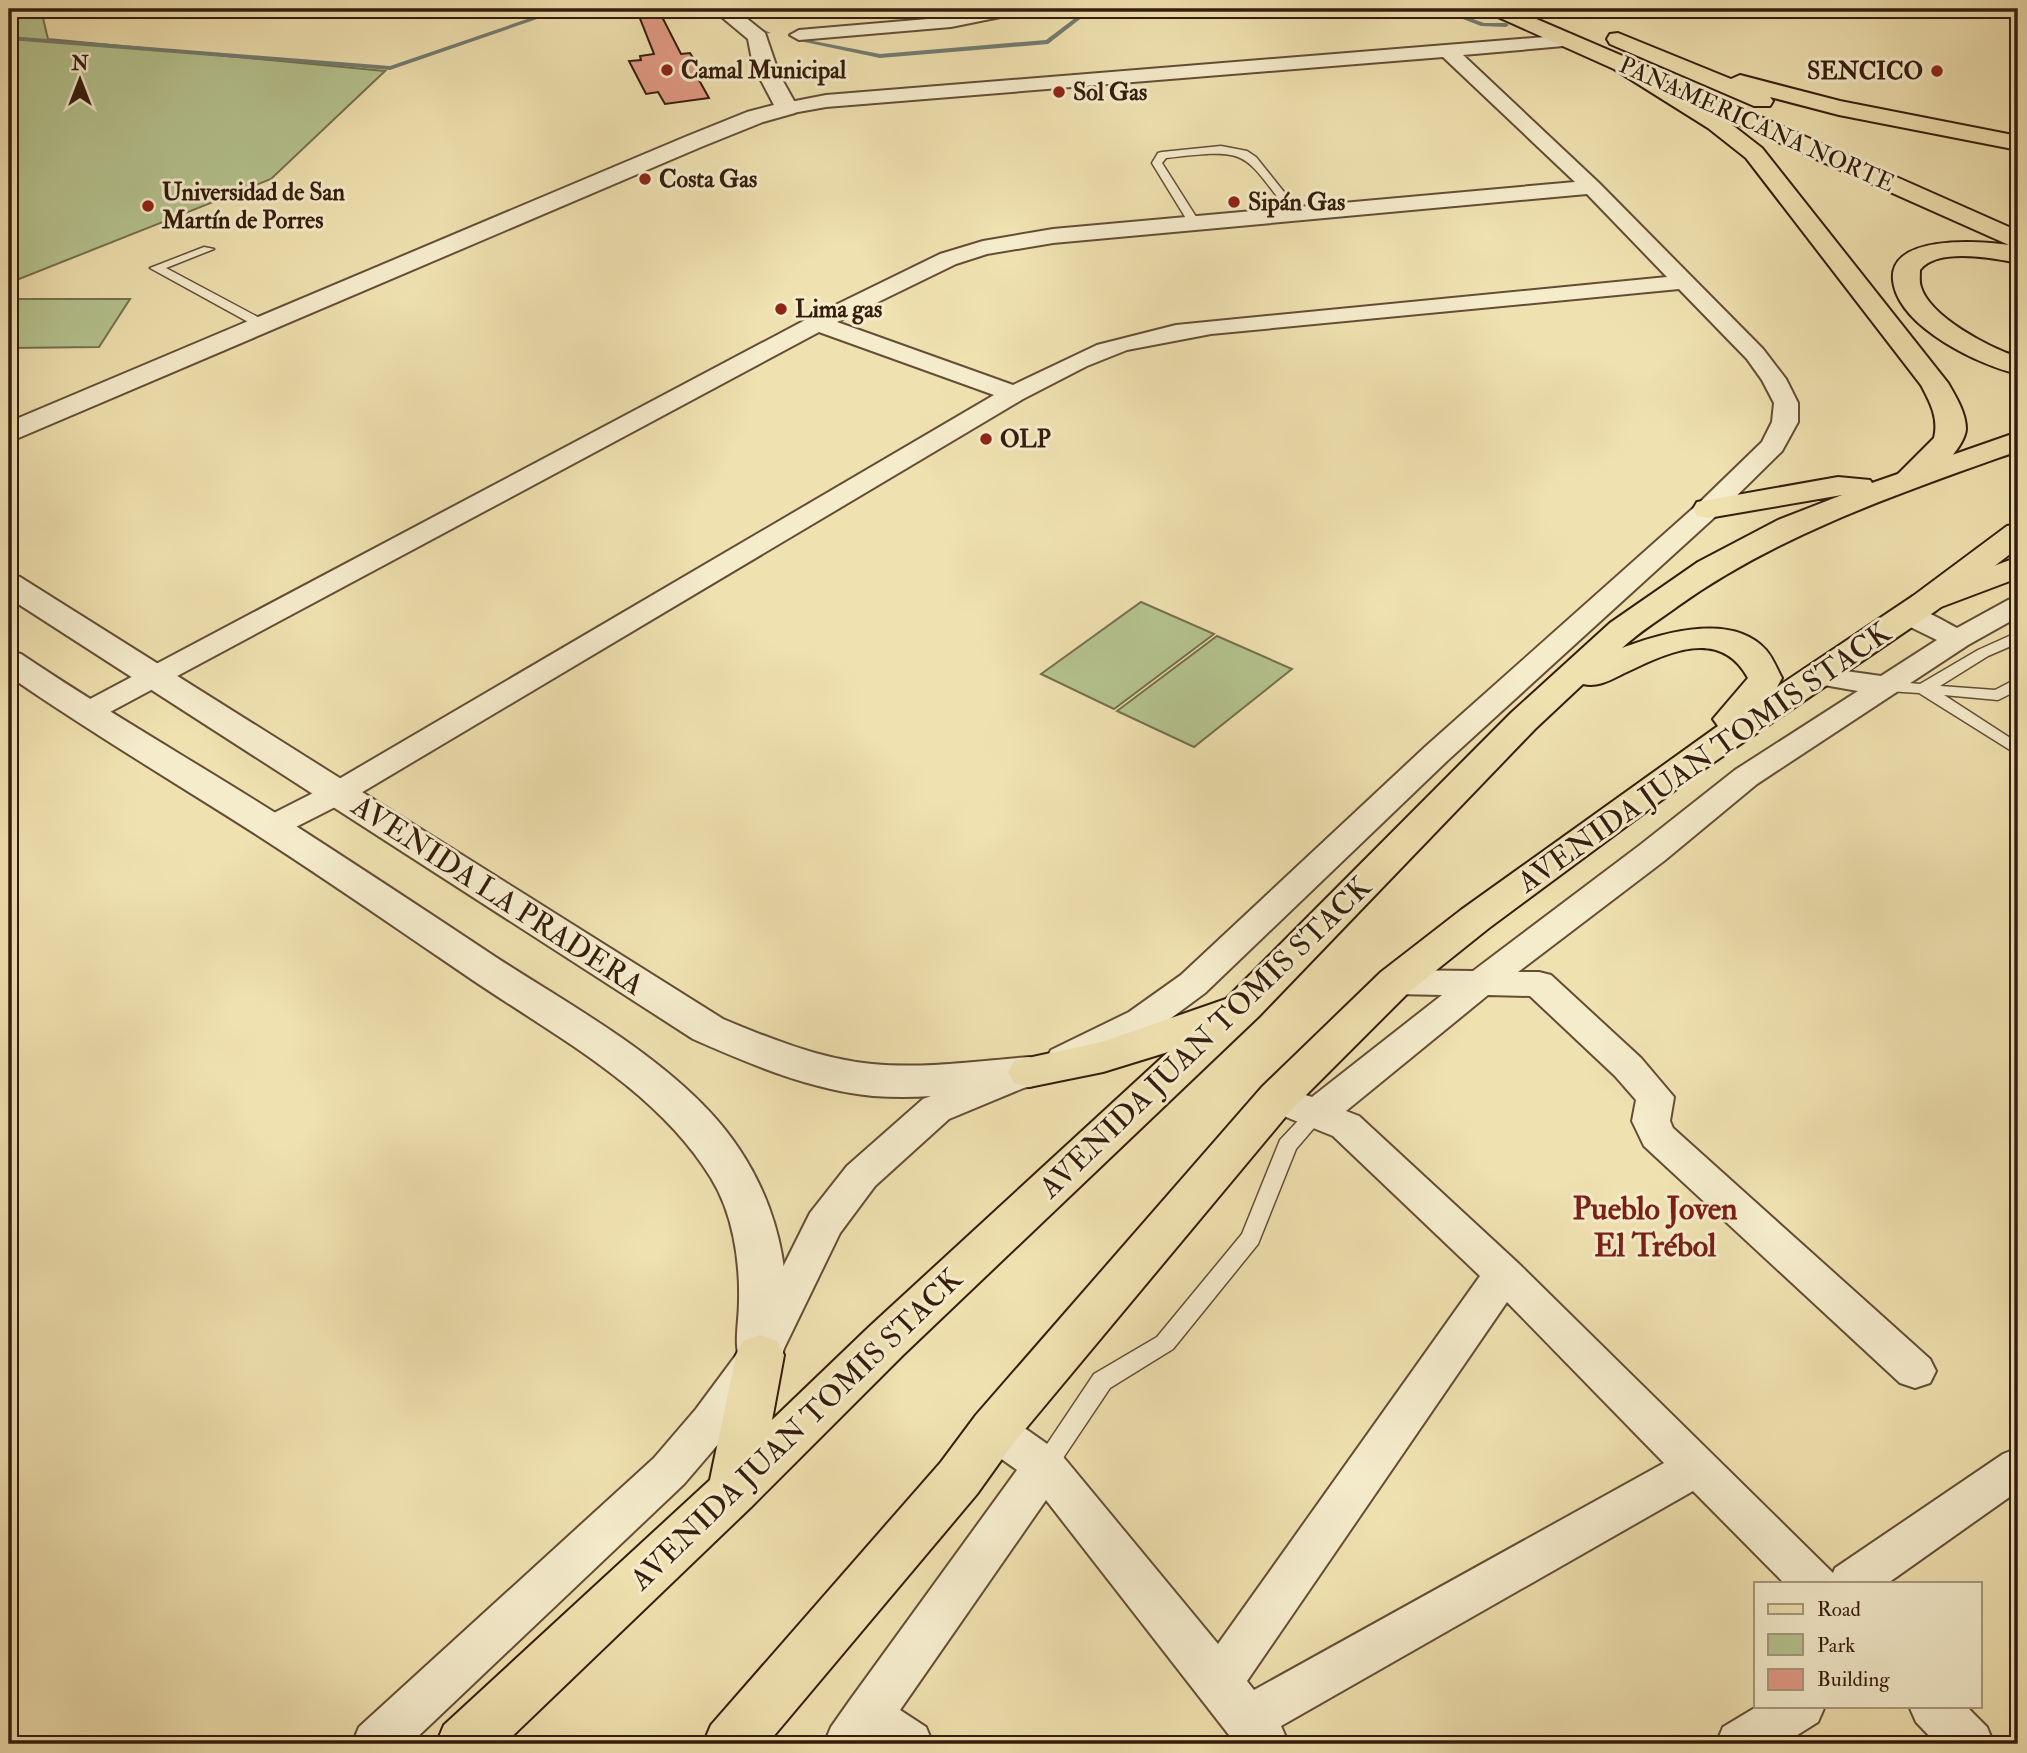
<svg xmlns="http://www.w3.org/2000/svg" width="2027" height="1753" font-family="'IM FELL Double Pica',serif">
<rect width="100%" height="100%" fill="#f0e1b0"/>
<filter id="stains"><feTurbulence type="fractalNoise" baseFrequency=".00286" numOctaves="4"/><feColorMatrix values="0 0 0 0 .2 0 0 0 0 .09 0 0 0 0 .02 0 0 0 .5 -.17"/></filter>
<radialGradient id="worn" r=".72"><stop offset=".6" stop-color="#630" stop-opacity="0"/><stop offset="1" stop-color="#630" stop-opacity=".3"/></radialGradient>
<path fill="#b5c48f" stroke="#75704e" stroke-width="2" d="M 42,14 L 48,39 L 385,71 L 271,179 L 9,283 L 9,18 Z
M 16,299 L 130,299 L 99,347 L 9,348 L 9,309 Z
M 1141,602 L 1214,634 L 1114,709 L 1041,674 Z
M 1217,636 L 1292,669 L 1194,747 L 1117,711 Z"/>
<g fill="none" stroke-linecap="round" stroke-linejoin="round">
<path fill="#737c71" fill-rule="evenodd" d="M 564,9 L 573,9 L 540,18 L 390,70 L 9,40 L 9,36 L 390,66 L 536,16 Z
M 726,9 L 732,9 L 752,25 L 771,33 C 755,36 737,19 726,9 Z
M 1087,9 L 1093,9 L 1048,44 L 880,58 L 795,40 L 798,38 L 880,54 L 1046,40 Z
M 1437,9 L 1445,9 L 1484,23 L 1506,23 L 1509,25 L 1506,27 L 1481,26 Z
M 1689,9 L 1717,9 L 1714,11 L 1574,19 L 1571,17 L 1574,15 Z"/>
</g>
<path fill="#e19a85" stroke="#351c0d" stroke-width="2" d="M 641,9 L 658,9 L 681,54 L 690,53 L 706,79 L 699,80 L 709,98 L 665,104 L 658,92 L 646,94 L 629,61 L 641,60 L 640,56 L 654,54 L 637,11 Z"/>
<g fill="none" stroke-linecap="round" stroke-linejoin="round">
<g stroke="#644d36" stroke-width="3">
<path id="service" d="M 1221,146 L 1247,151 L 1256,157 L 1300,212 L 1300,216 L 1292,216 C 1241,151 1252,148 1166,158 L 1162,163 L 1200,223 L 1190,225 L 1152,163 L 1158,153 L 1162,152 Z
M 204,247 L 214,249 L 166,268 L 267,322 L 267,328 L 259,328 L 150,268 Z
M 2018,632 L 2018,643 L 1988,656 L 1940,686 L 1995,690 L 2018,678 L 2018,690 L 1998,700 L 1944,695 L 2018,743 L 2018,755 L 1919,693 L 1888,691 L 1880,686 L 1888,681 L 1920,684 L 1978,650 Z
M 1316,1107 L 1323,1109 L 1326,1114 L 1296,1149 L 1258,1244 L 1173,1349 L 1110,1388 L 1053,1473 L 1045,1476 L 1037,1473 L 1033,1466 L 1037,1459 L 1094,1374 L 1157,1337 L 1242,1234 L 1280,1140 L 1309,1109 Z"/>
</g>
<g stroke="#644d36" stroke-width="4">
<path id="minor" d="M 989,9 L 1023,9 L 1020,13 L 951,27 L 799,40 L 790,35 L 799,30 L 951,17 Z
M 1569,35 L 1575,37 L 1578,41 L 1575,45 L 1463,55 L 1599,183 L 1763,349 L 1786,379 L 1798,403 L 1798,422 L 1782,451 L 1717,515 L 1447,761 L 1205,993 L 1155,1030 L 1108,1055 L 1064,1072 L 1051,1068 L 1046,1059 L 1051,1050 L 1129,1012 L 1181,975 L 1425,747 L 1699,503 L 1762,442 L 1772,422 L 1774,403 L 1762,380 L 1747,359 L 1679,289 L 1211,334 L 1127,350 L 1087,366 L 1023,399 L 349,800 L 282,834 L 271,837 L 260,834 L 255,827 L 260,820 L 327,786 L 994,395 L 819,332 L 97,719 L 86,722 L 75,719 L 71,713 L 75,707 L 809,318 L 940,254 L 983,241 L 1053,229 L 1575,182 L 1443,57 L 826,107 L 787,114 L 777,108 L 780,104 L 826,95 ZM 1587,194 L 1667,277 L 1176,325 L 1097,345 L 1013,385 L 837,322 L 956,264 L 987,254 L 1053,243 Z
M 2018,597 L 2018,617 L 1968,645 L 1757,784 L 1664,861 L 1518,972 L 1539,972 L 1551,975 L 1641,1058 L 1674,1097 L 1670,1121 L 1673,1128 L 1930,1359 L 1936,1371 L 1930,1383 L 1915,1388 L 1900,1383 L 1644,1146 L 1632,1121 L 1636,1100 L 1615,1076 L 1530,996 L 1488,995 L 1346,1111 L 1359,1116 L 1518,1263 L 1833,1573 L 1835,1568 L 2003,1454 L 2018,1448 L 2018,1491 L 1888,1583 L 1784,1583 L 1693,1491 L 1281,1726 L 1289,1744 L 1236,1744 L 1046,1500 L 900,1710 L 926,1727 L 933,1744 L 824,1744 L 831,1727 L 850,1700 L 1017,1470 L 979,1443 L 972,1430 L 979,1417 L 994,1412 L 1009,1417 L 1060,1453 L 1218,1644 L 1480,1276 L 1333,1136 L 1286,1117 L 1280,1107 L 1286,1097 L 1299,1093 L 1312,1097 L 1442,995 L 1395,994 L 1383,991 L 1377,982 L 1383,973 L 1395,970 L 1473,971 L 1640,845 L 1735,770 L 1858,691 L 1807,682 L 1802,676 L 1807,670 L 1817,667 L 1881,676 L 1937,640 L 1898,621 L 1894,615 L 1898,609 C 1919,604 1939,619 1957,628 L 2008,600 ZM 1507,1302 L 1664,1463 L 1254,1690 L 1247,1681 Z
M 1013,1065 L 1026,1069 L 1031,1078 L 1026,1087 L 949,1119 L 875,1186 L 840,1233 L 775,1367 L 726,1435 L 684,1484 L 410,1744 L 352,1744 L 359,1727 L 654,1458 L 696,1409 L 745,1343 L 810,1213 L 847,1166 L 923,1099 Z
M 1758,1706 L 1825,1706 L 1818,1722 L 1783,1744 L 1716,1744 L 1723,1727 Z
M 1909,1706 L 1966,1706 L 1987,1727 L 1994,1744 L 1937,1744 L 1916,1722 Z"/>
</g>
<g stroke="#644d36" stroke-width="4">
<path id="tertiary" d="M 712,9 L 735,9 L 765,33 L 779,74 L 798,108 L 795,113 L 763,122 L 701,147 L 9,442 L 9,422 L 685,137 L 747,112 L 774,105 L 753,65 L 748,39 Z
M 9,574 L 20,577 L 723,1019 C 771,1039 820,1059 872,1064 C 924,1069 977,1061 1029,1057 L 1044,1061 L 1050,1072 L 1044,1083 L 1029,1087 C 978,1092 925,1100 873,1096 C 810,1090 750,1064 693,1039 L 9,598 Z
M 9,651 L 21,654 C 107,712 197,763 285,819 C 355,864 425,910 494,956 C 568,1004 650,1048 710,1112 C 762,1168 789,1240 786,1315 C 785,1335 786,1352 777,1369 L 760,1375 L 743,1369 C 732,1347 739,1325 739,1301 C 740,1261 733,1213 711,1178 C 657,1090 557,1037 474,981 C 402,932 330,882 257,835 C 174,782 90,732 9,676 Z"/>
</g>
<g stroke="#351c0d" stroke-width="4">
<path id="primary" d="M 2018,432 L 2018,451 C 1900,493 1781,533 1678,606 C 1659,620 1639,632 1622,648 C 1662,633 1732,612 1766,650 C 1773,658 1777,669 1782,678 L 1777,687 L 1913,596 L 2007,526 L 2018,524 L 2018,548 L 1937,610 L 1701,771 L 1489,928 L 1409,992 L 1292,1109 L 1012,1445 L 977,1494 L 767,1744 L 703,1744 L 711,1725 L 941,1462 L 976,1415 L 1262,1087 L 1381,972 L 1461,910 L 1718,726 L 1713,719 L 1748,678 C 1721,628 1670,651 1629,671 C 1613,678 1601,688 1583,684 L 1535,729 L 1259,1016 L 903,1355 L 751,1507 L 504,1744 L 436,1744 L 444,1725 L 710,1480 L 736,1355 L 743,1341 L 760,1335 L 777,1341 L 784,1355 L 772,1420 L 869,1327 L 1168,1052 L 1103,1072 L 1029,1087 L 1014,1083 L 1008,1072 L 1014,1061 L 1102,1042 L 1226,999 L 1511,713 L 1610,623 L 1698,562 L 1778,520 L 1842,495 L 1708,518 L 1697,516 L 1693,509 L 1697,502 L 1838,477 L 1870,480 L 1872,483 Z"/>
</g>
<g stroke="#351c0d" stroke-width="4">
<path id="trunk" d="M 1486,9 L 1513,9 L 1653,69 L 1655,75 L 1709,109 L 1711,102 L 1727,102 L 2018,231 L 2018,263 C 1994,258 1937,247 1920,270 C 1920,275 1919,282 1921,287 C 1930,317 1990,348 2018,357 L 2018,374 C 1979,365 1904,329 1894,286 C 1881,233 1980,241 2009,245 L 1722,117 L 1762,148 L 1948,383 C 1956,397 1966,413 1966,429 C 1965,447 1933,479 1918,486 C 1910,490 1904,488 1896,486 L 1892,480 L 1934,438 C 1939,418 1930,402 1921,385 L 1746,158 L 1708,128 L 1614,69 L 1489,13 Z
M 1618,33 L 1731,79 L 1740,75 L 1840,101 L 2018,136 L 2018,150 L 1839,115 L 1770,97 L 1773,101 L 1770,106 L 1754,106 L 1610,44 L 1607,39 L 1610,34 Z
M 2018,557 L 2018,578 L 1925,613 L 1913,610 L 1909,603 L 1913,596 Z"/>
</g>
<path stroke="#351c0d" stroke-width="2.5" stroke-dasharray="3.5 2" stroke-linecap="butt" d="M 9,12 L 40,9"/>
<use href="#service" fill="#f5eccc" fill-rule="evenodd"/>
<use href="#minor" fill="#f5eccc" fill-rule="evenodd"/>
<use href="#tertiary" fill="#f5eccc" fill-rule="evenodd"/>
<use href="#primary" fill="#f0e1b0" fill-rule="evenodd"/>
<use href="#trunk" fill="#f0e1b0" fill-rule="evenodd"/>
</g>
<g fill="#8f2418" stroke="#f5eccc" stroke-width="2.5">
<circle cx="667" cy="70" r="7"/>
<circle cx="1937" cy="71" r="7"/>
<circle cx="1059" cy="92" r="7"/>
<circle cx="645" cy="179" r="7"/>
<circle cx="1234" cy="202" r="7"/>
<circle cx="148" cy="206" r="7"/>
<circle cx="781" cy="309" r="7"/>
<circle cx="986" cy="439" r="7"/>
</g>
<g text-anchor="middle" stroke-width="6" stroke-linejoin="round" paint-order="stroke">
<g font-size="24" font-weight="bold" fill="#351c0d" stroke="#f5eccc" text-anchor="start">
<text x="681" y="78">Camal Municipal</text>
<text x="1923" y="79" text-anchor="end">SENCICO</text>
<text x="1073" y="100">Sol Gas</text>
<text x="659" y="187">Costa Gas</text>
<text x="162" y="200">Universidad de San<tspan x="162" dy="28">Martín de Porres</tspan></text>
<text x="1248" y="210">Sipán Gas</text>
<text x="795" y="317">Lima gas</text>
<text x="1000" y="447">OLP</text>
</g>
<g font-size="24" fill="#351c0d" stroke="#f5eccc">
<text transform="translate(1757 124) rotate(24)" y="8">PANAMERICANA NORTE</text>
</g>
<g font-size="30" fill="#351c0d" stroke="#f5eccc">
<text transform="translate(1704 757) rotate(-35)" y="10">AVENIDA JUAN TOMIS STACK</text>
<text transform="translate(498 895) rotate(33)" y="10">AVENIDA LA PRADERA</text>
<text transform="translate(1205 1037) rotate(-44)" y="10">AVENIDA JUAN TOMIS STACK</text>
<text transform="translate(796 1429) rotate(-44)" y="10">AVENIDA JUAN TOMIS STACK</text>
</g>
<g font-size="32" font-weight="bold" fill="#7a1f14" stroke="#f5eccc">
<text x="1655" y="1219">Pueblo Joven<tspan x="1655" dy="37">El Trébol</tspan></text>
</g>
</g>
<rect width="2027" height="1753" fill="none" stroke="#f0e1b0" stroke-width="35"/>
<rect x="10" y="10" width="2006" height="1732" fill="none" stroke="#351c0d" stroke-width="3.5"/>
<rect x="18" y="18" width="1992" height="1718" fill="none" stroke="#351c0d" stroke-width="2"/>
<rect x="1754" y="1582" width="228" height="126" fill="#f5eccc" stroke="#a89980" stroke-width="2"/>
<rect x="1768" y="1604" width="35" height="10" fill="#f0e1b0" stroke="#a89980" stroke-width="2"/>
<text x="1817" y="1616" font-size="21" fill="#351c0d">Road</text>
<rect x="1768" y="1634" width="35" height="21" fill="#b5c48f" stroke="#a89980" stroke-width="2"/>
<text x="1817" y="1652" font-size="21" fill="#351c0d">Park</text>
<rect x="1768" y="1669" width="35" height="21" fill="#e19a85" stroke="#a89980" stroke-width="2"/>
<text x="1817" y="1686" font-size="21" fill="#351c0d">Building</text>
<g transform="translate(80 80)" stroke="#f5eccc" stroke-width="5" paint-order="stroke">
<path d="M0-5L12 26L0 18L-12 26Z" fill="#351c0d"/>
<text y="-10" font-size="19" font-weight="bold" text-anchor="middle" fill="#351c0d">N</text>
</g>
<rect width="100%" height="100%" filter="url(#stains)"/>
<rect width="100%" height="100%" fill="url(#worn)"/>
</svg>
